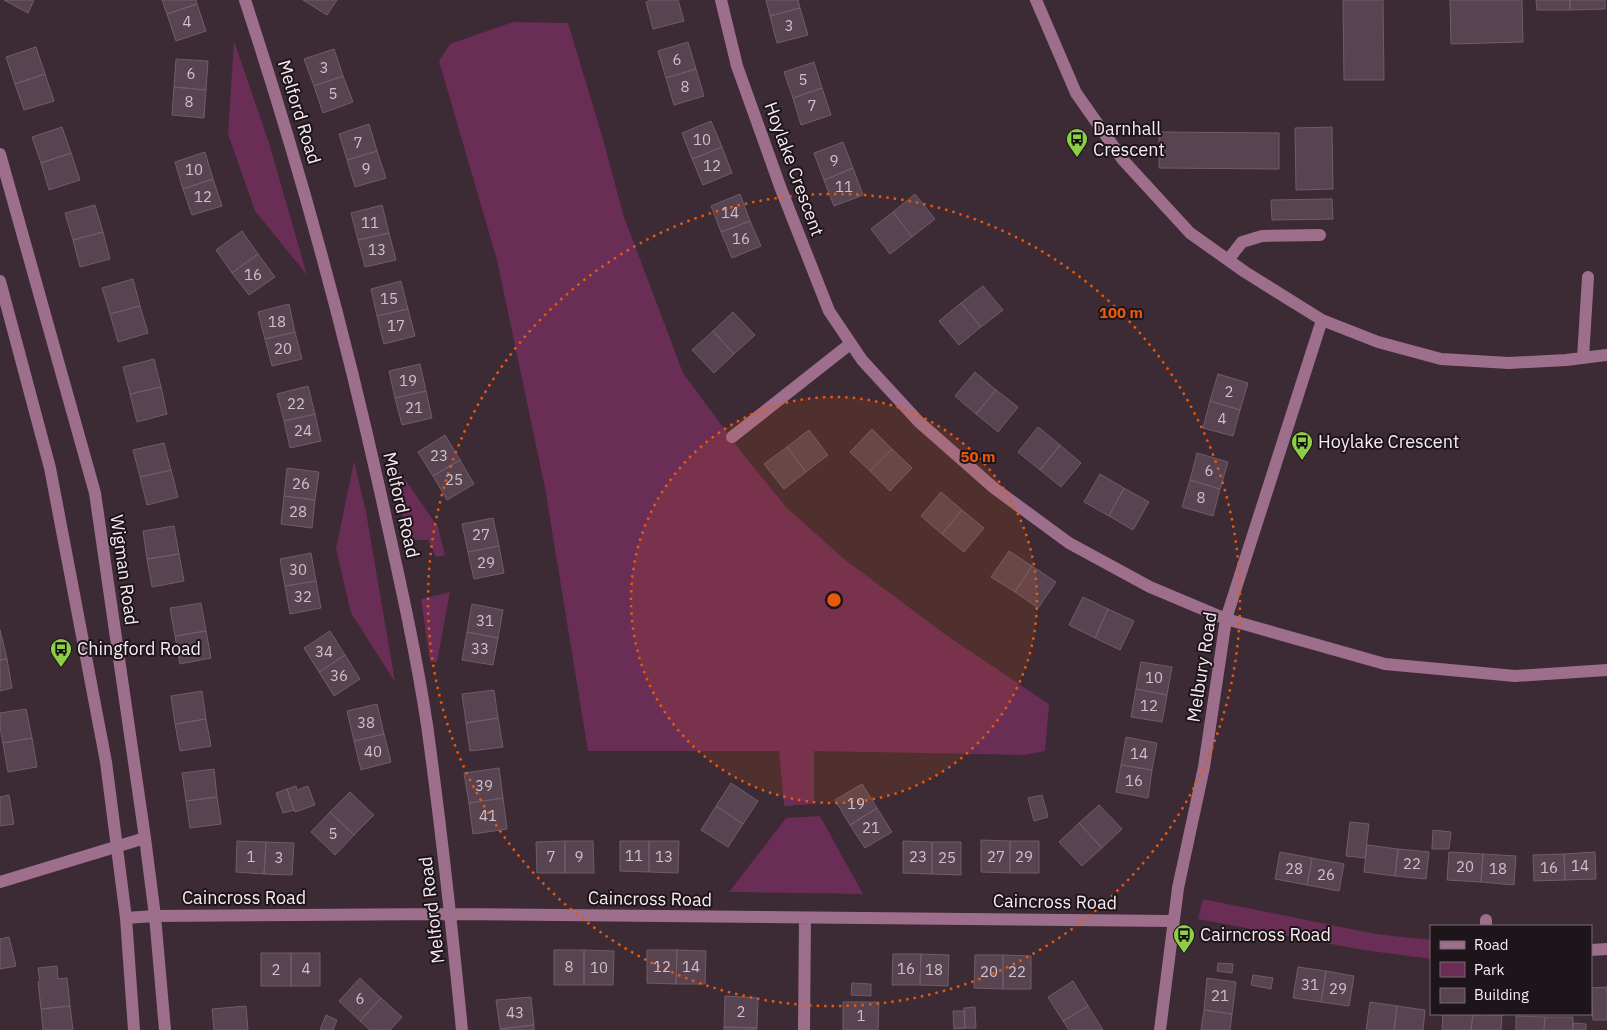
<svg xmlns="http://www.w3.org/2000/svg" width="1607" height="1030" font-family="'IBM Plex Sans',sans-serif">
<rect width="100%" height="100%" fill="#3c2a35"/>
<path fill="#692d56" d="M 513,22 L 568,23 L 603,139 L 623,214 L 683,373 L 746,458 L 787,508 L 844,559 L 946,635 L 1049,704 L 1045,751 L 1025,755 L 814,751 L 814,804 L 784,806 L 779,751 L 588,751 L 545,488 L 497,260 L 439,61 L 450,44 Z
M 234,41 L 269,143 L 307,275 L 255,211 L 228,134 Z
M 354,461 L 366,512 L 395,682 L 351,613 L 336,549 Z
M 400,472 L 438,527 L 445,555 L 436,557 L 428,540 L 407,540 L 395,474 Z
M 450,592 L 437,662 L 430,662 L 421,599 Z
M 820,816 L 863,894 L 729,892 L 786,818 Z
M 1203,899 L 1376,934 L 1431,940 L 1431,959 L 1363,950 L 1198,919 Z"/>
<path fill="#584450" stroke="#715c69" d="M 4,0 L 34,0 L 28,13 Z
M 162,0 L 196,0 L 197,4 L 167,14 Z
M 303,0 L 337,0 L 327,15 Z
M 652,0 L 678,0 L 684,21 L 653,29 L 646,2 Z
M 766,0 L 798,0 L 800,8 L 770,16 Z
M 1343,0 L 1383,0 L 1384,80 L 1344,80 Z
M 1450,0 L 1522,0 L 1523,42 L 1451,44 Z
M 1536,0 L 1570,0 L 1570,10 L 1537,10 Z
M 1570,0 L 1605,0 L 1605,9 L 1570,10 Z
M 197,4 L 206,31 L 176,41 L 167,14 Z
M 800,8 L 808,35 L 777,43 L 770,16 Z
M 688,42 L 696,69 L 666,78 L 658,51 Z
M 36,47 L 45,74 L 15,84 L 6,57 Z
M 334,49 L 343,76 L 314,86 L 304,59 Z
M 176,59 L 208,61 L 206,90 L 174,87 Z
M 814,62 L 822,88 L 793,98 L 784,72 Z
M 696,69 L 704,96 L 674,105 L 666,78 Z
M 45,74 L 54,101 L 24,110 L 15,84 Z
M 343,76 L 353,102 L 323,113 L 314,86 Z
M 174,87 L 206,90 L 204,118 L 172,115 Z
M 822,88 L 831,115 L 801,125 L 793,98 Z
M 711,121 L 722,147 L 692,159 L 682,133 Z
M 369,124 L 377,151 L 347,160 L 339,134 Z
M 62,127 L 71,153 L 41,163 L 32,137 Z
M 1332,127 L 1333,189 L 1296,190 L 1295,128 Z
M 1159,132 L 1279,133 L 1279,169 L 1159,168 Z
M 843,142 L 853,168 L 824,180 L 814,153 Z
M 722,147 L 732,173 L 703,185 L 692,159 Z
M 377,151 L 386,178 L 355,187 L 347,160 Z
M 205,152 L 213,179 L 183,189 L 175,162 Z
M 71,153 L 80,180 L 49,190 L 41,163 Z
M 853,168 L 863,195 L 834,206 L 824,180 Z
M 213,179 L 222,206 L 192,215 L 183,189 Z
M 740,194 L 750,221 L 721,232 L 711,206 Z
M 915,194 L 935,219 L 912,237 L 893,212 Z
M 1332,199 L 1333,219 L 1272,220 L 1271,200 Z
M 95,205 L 103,232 L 73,240 L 65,213 Z
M 382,205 L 389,233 L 358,240 L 351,213 Z
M 893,212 L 912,237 L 890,254 L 871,229 Z
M 750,221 L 761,246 L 732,258 L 721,232 Z
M 242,231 L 258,254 L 232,273 L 216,250 Z
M 103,232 L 110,259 L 80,267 L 73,240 Z
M 389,233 L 396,260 L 365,267 L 358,240 Z
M 258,254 L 275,277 L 249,295 L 232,273 Z
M 133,279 L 140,306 L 110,314 L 102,288 Z
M 401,281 L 408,309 L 377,316 L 371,289 Z
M 983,286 L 1003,310 L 981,327 L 961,303 Z
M 961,303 L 981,327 L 959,345 L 939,321 Z
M 289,304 L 295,332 L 265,339 L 258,312 Z
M 140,306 L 148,333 L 118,342 L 110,314 Z
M 408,309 L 415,336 L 384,344 L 377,316 Z
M 733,312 L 755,335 L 734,354 L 713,331 Z
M 713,331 L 734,354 L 714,373 L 692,350 Z
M 295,332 L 302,359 L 272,366 L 265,339 Z
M 154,359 L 161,387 L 130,394 L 123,367 Z
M 420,364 L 426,391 L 395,398 L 389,371 Z
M 975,372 L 996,390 L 976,414 L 955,396 Z
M 1218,374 L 1248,383 L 1240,410 L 1210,401 Z
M 308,386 L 315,414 L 284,421 L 277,394 Z
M 161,387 L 167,414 L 137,422 L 130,394 Z
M 996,390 L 1018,407 L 998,432 L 976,414 Z
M 426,391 L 432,418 L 402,425 L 395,398 Z
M 1210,401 L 1240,410 L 1233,436 L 1203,428 Z
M 315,414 L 321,441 L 290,448 L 284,421 Z
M 1038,427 L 1060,445 L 1040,470 L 1018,452 Z
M 872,429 L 892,449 L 870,471 L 850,452 Z
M 809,430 L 828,455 L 806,472 L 787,447 Z
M 445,435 L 460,460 L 433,476 L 418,452 Z
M 164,443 L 171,470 L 140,477 L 133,450 Z
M 1060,445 L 1081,463 L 1061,487 L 1040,470 Z
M 787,447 L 806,472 L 784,489 L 764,464 Z
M 892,449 L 912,468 L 890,491 L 870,471 Z
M 1197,453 L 1228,462 L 1220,489 L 1190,480 Z
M 460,460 L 474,484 L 447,500 L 433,476 Z
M 287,468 L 319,472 L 315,500 L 284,496 Z
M 171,470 L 178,497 L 147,505 L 140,477 Z
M 1100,474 L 1124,488 L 1109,516 L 1084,502 Z
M 1190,480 L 1220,489 L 1213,516 L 1182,507 Z
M 1124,488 L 1149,502 L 1133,530 L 1109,516 Z
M 941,492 L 962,510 L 942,534 L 921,516 Z
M 284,496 L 315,500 L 312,528 L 281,524 Z
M 962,510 L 984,528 L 964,552 L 942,534 Z
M 493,518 L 499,546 L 468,552 L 462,524 Z
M 174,526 L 179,554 L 147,559 L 143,531 Z
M 499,546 L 504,573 L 474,579 L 468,552 Z
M 1009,551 L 1032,566 L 1015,592 L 991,577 Z
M 311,553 L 316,581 L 285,586 L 280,559 Z
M 179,554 L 184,581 L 152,587 L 147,559 Z
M 1032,566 L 1056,582 L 1038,608 L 1015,592 Z
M 316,581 L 321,608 L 290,614 L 285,586 Z
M 1083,597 L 1108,609 L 1095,638 L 1069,625 Z
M 201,603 L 206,631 L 175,636 L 170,608 Z
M 472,604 L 503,610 L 498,638 L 467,632 Z
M 1108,609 L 1134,621 L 1120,650 L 1095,638 Z
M 0,630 L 7,659 L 0,660 Z
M 206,631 L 211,658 L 180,664 L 175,636 Z
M 330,631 L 345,655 L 319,672 L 304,648 Z
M 467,632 L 498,638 L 493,665 L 462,660 Z
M 345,655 L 360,679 L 334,696 L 319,672 Z
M 7,659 L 12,688 L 0,691 L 0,660 Z
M 1141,662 L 1172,667 L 1167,695 L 1136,689 Z
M 1136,689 L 1167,695 L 1162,722 L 1131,717 Z
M 494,690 L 498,718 L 466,723 L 462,694 Z
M 202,691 L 206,719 L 175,724 L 171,696 Z
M 377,704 L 384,734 L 354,741 L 347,711 Z
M 26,709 L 32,738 L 3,743 L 0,727 L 0,713 Z
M 498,718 L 503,747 L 470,751 L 466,723 Z
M 206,719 L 211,746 L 180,751 L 175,724 Z
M 384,734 L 391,762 L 361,770 L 354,741 Z
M 1126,737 L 1157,743 L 1152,770 L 1121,765 Z
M 32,738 L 37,767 L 8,772 L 3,743 Z
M 1121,765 L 1152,770 L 1148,798 L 1116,792 Z
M 499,768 L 503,798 L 469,803 L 464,773 Z
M 214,769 L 217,797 L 186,801 L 182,773 Z
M 731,783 L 758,801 L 743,824 L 716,806 Z
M 862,784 L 877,808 L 850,825 L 835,800 Z
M 296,786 L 297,790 L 308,786 L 315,805 L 295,812 L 287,789 Z
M 287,789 L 294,810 L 283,813 L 276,793 Z
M 350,792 L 374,815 L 354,835 L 330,812 Z
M 9,795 L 14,824 L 0,826 L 0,797 Z
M 1042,795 L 1048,817 L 1034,821 L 1028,798 Z
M 217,797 L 221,824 L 190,828 L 186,801 Z
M 503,798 L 507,829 L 473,834 L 469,803 Z
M 1099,805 L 1122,829 L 1102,848 L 1079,823 Z
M 716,806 L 743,824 L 728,847 L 701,830 Z
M 877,808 L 892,832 L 865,848 L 850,825 Z
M 330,812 L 354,835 L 335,855 L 311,832 Z
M 1350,822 L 1369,824 L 1365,858 L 1346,856 Z
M 1079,823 L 1102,848 L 1082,866 L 1059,842 Z
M 1433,830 L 1451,832 L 1449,849 L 1432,849 Z
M 981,840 L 1010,841 L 1010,873 L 981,872 Z
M 237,841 L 266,842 L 264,874 L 236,872 Z
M 565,841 L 565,873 L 537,873 L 536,842 Z
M 565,841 L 593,841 L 594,873 L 565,873 Z
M 620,841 L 649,841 L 649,872 L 620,871 Z
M 649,841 L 679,841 L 678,873 L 649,872 Z
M 903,841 L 932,842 L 932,874 L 903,873 Z
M 1010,841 L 1039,841 L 1039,873 L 1010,873 Z
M 266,842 L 294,843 L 292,875 L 264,874 Z
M 932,842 L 961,842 L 961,875 L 932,874 Z
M 1367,845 L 1398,849 L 1395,876 L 1364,872 Z
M 1398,849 L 1429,852 L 1426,879 L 1395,876 Z
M 1280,852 L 1312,858 L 1307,885 L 1275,879 Z
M 1449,852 L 1483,854 L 1481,882 L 1447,880 Z
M 1595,852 L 1596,879 L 1565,880 L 1564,854 Z
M 1483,854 L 1516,856 L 1514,885 L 1481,882 Z
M 1564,854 L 1565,880 L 1534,881 L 1533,855 Z
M 1312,858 L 1344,864 L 1339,891 L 1307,885 Z
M 9,937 L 16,966 L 0,969 L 0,939 Z
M 554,950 L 584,950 L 584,985 L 554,985 Z
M 584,950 L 614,951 L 613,985 L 584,985 Z
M 647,950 L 677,950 L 676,984 L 647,983 Z
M 677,950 L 706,951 L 705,984 L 676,984 Z
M 261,953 L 291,953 L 291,986 L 261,986 Z
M 291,953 L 320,953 L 320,986 L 291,986 Z
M 893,954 L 921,954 L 920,985 L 892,985 Z
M 921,954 L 949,955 L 948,986 L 920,985 Z
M 975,955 L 1003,955 L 1003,989 L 974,988 Z
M 1003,955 L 1031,956 L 1031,989 L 1003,989 Z
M 1218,963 L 1233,964 L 1232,973 L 1217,971 Z
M 57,966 L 58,979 L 67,978 L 70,1006 L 41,1009 L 38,982 L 40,981 L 38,968 Z
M 1298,967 L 1326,971 L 1321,1002 L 1293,998 Z
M 1326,971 L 1354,976 L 1349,1006 L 1321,1002 Z
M 1253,975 L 1273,978 L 1271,989 L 1251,985 Z
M 360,978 L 381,998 L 360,1021 L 339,1001 Z
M 1207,978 L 1236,982 L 1232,1014 L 1204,1010 Z
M 1073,981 L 1088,1006 L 1063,1021 L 1048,997 Z
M 852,983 L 871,984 L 871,996 L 851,995 Z
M 1607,987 L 1607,1020 L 1593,1020 L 1591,988 Z
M 725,996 L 758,998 L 757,1028 L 724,1027 Z
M 531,997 L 534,1025 L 500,1029 L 496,1000 Z
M 381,998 L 402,1017 L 390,1030 L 370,1030 L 360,1021 Z
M 843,1002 L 879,1002 L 878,1030 L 843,1030 Z
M 1370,1002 L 1397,1006 L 1394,1030 L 1366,1030 Z
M 70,1006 L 73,1030 L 43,1030 L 41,1009 Z
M 246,1006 L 248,1030 L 214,1030 L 212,1009 Z
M 1088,1006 L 1103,1030 L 1069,1030 L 1063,1021 Z
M 1397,1006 L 1425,1010 L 1423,1030 L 1394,1030 Z
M 975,1007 L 976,1028 L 965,1028 L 964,1008 Z
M 1204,1010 L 1232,1014 L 1230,1030 L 1201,1030 Z
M 953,1011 L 964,1011 L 965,1028 L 954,1029 Z
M 1443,1014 L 1473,1014 L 1471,1030 L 1442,1030 Z
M 1473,1014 L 1502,1015 L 1501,1030 L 1471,1030 Z
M 326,1015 L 337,1020 L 333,1030 L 320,1030 Z
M 1516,1016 L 1545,1017 L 1544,1030 L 1516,1030 Z
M 1545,1017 L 1573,1017 L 1573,1030 L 1544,1030 Z
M 1573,1023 L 1586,1024 L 1586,1030 L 1573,1030 Z
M 534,1025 L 534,1030 L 500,1030 L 500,1029 Z
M 724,1027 L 757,1028 L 756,1030 L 724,1030 Z"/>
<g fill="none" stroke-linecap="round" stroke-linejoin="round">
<path stroke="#9e6e8d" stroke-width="12" d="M 245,0 C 298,161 343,325 380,491 C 397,568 415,646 427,725 C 441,826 452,928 462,1030
M 721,0 L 737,66 L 781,189 L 829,311 L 862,360 L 919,422 L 994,488 L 1069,543 L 1150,587 L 1226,619 L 1385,664 L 1515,676 L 1607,670
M 1036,0 L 1076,93 L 1123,160 L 1190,233 L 1245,272 L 1322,320 L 1378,342 L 1441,359 L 1509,363 L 1566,360 L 1607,355
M 0,154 L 95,493 L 145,838 L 155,916 L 165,1030
M 1228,260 L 1242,242 L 1262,236 L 1320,235
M 0,281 L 50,468 L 106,762 L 126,918 L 134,1030
M 1583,358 L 1588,277
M 732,437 L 850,344
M 0,882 L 145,838
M 126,918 L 155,916 L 450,914 L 1173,921
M 1486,926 L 1486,920
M 1591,950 L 1607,949
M 804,1030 L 805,918
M 1160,1030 L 1178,888 L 1204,767 L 1226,619 L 1322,320"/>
</g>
<circle cx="834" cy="600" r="203" fill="#e8590c" fill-opacity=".12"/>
<g fill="none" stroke="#e8590c" stroke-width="2.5" stroke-dasharray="2.5 5">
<circle cx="834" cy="600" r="203"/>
<circle cx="834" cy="600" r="406"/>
</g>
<defs>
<g id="bus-pin" transform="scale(1.125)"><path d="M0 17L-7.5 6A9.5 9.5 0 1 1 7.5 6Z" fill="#8dce44" stroke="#1e151a"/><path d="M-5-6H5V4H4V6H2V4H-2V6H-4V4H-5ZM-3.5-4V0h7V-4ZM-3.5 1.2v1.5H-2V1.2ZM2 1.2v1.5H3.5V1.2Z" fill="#111"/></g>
</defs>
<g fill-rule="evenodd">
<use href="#bus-pin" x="1077" y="139"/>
<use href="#bus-pin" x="1302" y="442"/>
<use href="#bus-pin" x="61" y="649"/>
<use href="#bus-pin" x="1184" y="935"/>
</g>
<g text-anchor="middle" stroke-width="4" stroke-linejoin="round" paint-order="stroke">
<g font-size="15" fill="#cfc1ca">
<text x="187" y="27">4</text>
<text x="789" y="31">3</text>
<text x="677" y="65">6</text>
<text x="324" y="73">3</text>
<text x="191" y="79">6</text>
<text x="803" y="85">5</text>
<text x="685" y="92">8</text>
<text x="333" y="99">5</text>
<text x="189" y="107">8</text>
<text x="812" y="111">7</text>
<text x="702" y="145">10</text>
<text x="358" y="148">7</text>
<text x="834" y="166">9</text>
<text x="712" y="171">12</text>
<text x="366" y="174">9</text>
<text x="194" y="175">10</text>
<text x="844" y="192">11</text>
<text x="203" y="202">12</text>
<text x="730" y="218">14</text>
<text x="370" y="228">11</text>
<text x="741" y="244">16</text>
<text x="377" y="255">13</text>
<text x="253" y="280">16</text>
<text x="389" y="304">15</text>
<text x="277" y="327">18</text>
<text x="396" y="331">17</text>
<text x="283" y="354">20</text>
<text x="408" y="386">19</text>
<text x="1229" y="397">2</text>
<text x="296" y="409">22</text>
<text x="414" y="413">21</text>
<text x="1222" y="424">4</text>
<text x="303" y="436">24</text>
<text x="439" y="461">23</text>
<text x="1209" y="476">6</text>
<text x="454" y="485">25</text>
<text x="301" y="489">26</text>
<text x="1201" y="503">8</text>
<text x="298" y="517">28</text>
<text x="481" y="540">27</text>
<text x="486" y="568">29</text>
<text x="298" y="575">30</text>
<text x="303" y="602">32</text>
<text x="485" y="626">31</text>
<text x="480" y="654">33</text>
<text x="324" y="657">34</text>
<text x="339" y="681">36</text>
<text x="1154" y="683">10</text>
<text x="1149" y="711">12</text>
<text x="366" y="728">38</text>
<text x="373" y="757">40</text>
<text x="1139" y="759">14</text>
<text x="1134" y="786">16</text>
<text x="484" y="791">39</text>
<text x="856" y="809">19</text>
<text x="488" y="821">41</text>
<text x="871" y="833">21</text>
<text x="333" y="839">5</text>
<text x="634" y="861">11</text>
<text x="251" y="862">1</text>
<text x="551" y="862">7</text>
<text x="579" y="862">9</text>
<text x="664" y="862">13</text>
<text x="918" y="862">23</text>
<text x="996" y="862">27</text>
<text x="1024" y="862">29</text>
<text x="279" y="863">3</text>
<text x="947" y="863">25</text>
<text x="1412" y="869">22</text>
<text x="1580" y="871">14</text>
<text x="1465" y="872">20</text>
<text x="1549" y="873">16</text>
<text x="1294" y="874">28</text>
<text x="1498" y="874">18</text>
<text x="1326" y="880">26</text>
<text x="569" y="972">8</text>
<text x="662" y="972">12</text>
<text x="691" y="972">14</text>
<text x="599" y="973">10</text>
<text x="306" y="974">4</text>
<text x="906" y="974">16</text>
<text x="276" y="975">2</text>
<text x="934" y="975">18</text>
<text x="989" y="977">20</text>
<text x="1017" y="977">22</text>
<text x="1310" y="990">31</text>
<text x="1338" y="994">29</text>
<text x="1220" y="1001">21</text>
<text x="360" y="1004">6</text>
<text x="741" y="1017">2</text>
<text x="515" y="1018">43</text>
<text x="861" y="1021">1</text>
</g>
<g font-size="18" fill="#f7ebf2" stroke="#1e151a">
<text transform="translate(299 112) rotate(73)" y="6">Melford Road</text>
<text transform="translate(794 169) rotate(70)" y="6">Hoylake Crescent</text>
<text transform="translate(401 505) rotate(77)" y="6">Melford Road</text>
<text transform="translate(124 570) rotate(82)" y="6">Wigman Road</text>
<text transform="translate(1202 667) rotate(-81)" y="6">Melbury Road</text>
<text x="244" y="904">Caincross Road</text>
<text transform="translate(650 899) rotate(1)" y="6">Caincross Road</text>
<text transform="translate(1055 902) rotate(1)" y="6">Caincross Road</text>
<text transform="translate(432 910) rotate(-97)" y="6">Melford Road</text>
</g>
<g font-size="18" fill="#f7ebf2" stroke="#1e151a" text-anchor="start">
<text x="1093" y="135">Darnhall<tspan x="1093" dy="21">Crescent</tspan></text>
<text x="1318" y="448">Hoylake Crescent</text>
<text x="77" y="655">Chingford Road</text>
<text x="1200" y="941">Cairncross Road</text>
</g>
</g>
<circle cx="834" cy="600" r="8" fill="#e8590c" stroke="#1e151a" stroke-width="2.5"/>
<g font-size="15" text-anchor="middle" font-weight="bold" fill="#e8590c" stroke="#1e151a" stroke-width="4" stroke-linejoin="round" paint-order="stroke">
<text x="1121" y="318">100 m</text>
<text x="978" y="462">50 m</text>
</g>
<rect x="1430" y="925" width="162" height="90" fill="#1e151a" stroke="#756b70"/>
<rect x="1440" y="941" width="25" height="8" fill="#9e6e8d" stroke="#756b70"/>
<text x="1474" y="950" font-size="15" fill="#f7ebf2">Road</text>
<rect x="1440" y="962" width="25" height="15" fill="#692d56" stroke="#756b70"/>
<text x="1474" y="975" font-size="15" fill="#f7ebf2">Park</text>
<rect x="1440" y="988" width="25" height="15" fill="#584450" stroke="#756b70"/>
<text x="1474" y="1000" font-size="15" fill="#f7ebf2">Building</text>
</svg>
